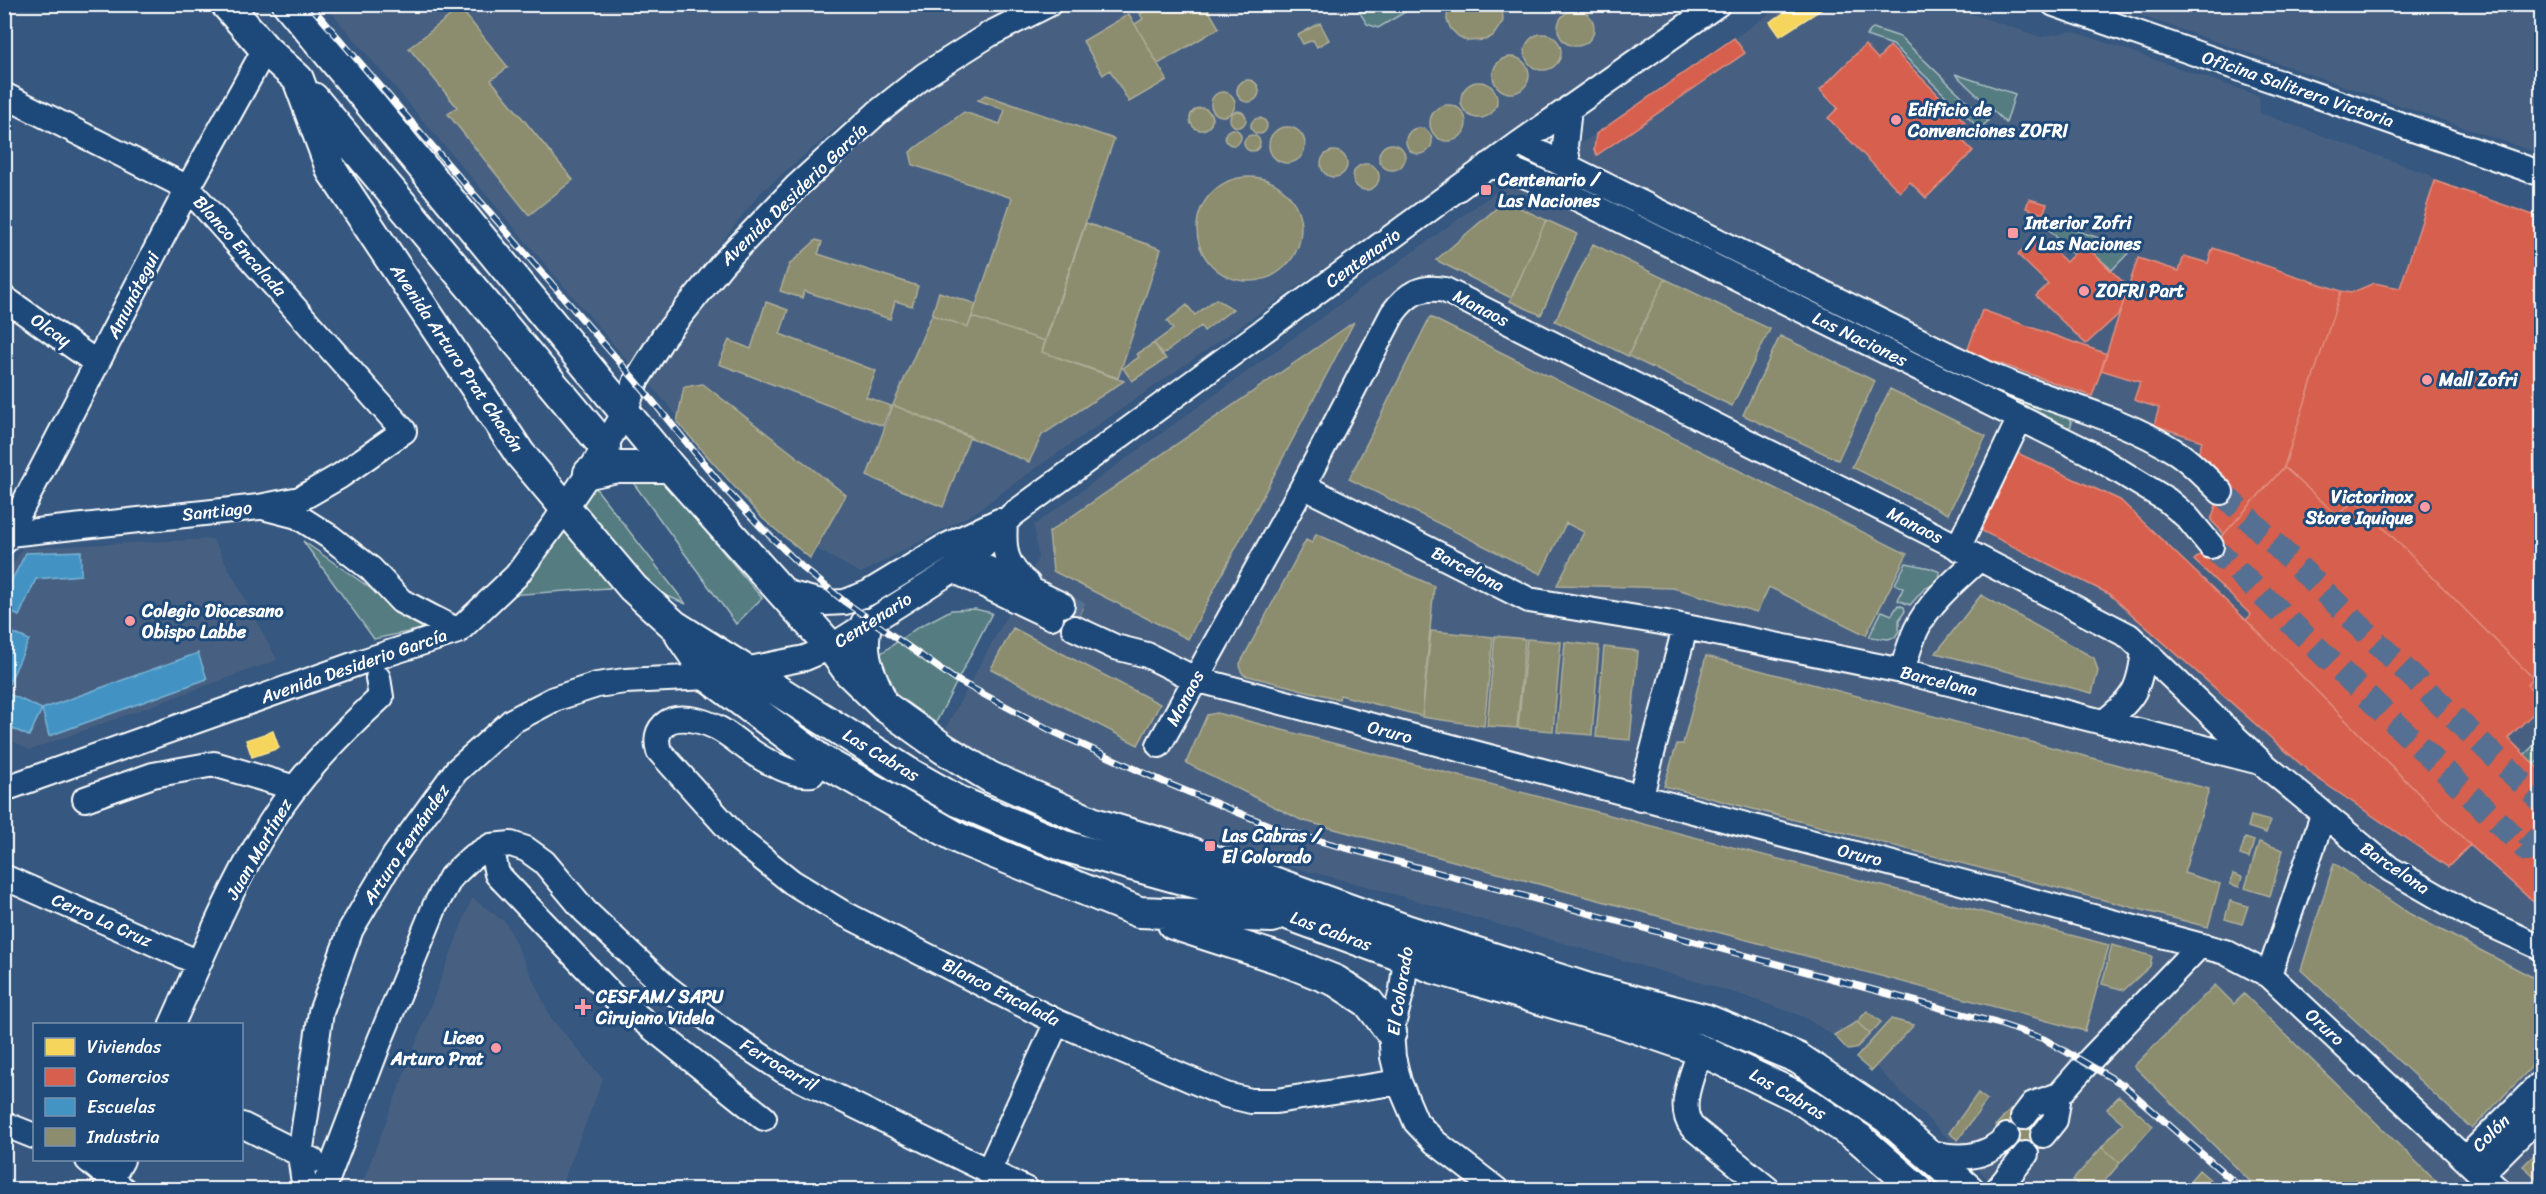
<svg xmlns="http://www.w3.org/2000/svg" width="2546" height="1194" font-family="Sriracha,sans-serif">
<rect width="100%" height="100%" fill="#36577f"/>
<filter id="ink" filterUnits="userSpaceOnUse"><feTurbulence type="fractalNoise" baseFrequency=".0167" numOctaves="2"/><feDisplacementMap in="SourceGraphic" scale="12" xChannelSelector="R" yChannelSelector="G"/><feConvolveMatrix kernelMatrix="1 2 1 2 8 2 1 2 1" color-interpolation-filters="sRGB"/></filter>
<g filter="url(#ink)">
<path fill="#466082" d="M 981,4 L 1009,12 L 887,86 L 761,192 L 653,329 L 631,365 L 325,5 Z
M 1074,5 L 1703,5 L 1009,487 L 976,512 L 861,573 L 818,550 L 753,505 L 646,379 L 782,196 L 982,47 Z
M 1782,5 L 1944,5 L 2041,37 L 2072,31 L 2259,96 L 2260,113 L 2431,175 L 2436,181 L 2541,218 L 2541,1189 L 1998,1189 L 1865,1056 L 1804,1017 L 1739,994 L 1362,885 L 1209,846 L 1080,802 L 943,733 L 1038,558 L 1034,525 L 1496,192 L 1596,134 Z
M 2110,5 L 2541,5 L 2541,154 Z
M 213,539 L 277,660 L 30,750 L 5,737 L 4,582 L 22,548 Z
M 472,898 L 506,923 L 551,1018 L 603,1079 L 560,1189 L 360,1189 Z"/>
<path fill="#547b81" stroke="#aabdc0" stroke-width="1.5" d="M 1355,5 L 1417,5 L 1378,28 L 1367,24 Z
M 1873,28 L 1900,37 L 1988,121 L 1980,129 L 1893,45 L 1866,36 Z
M 1955,74 L 2015,94 L 2006,123 Z
M 2056,226 L 2063,226 L 2132,249 L 2112,270 L 2084,245 L 2073,255 L 2048,228 Z
M 2022,399 L 2067,416 L 2071,422 L 2071,426 L 2067,428 L 2019,404 Z
M 641,455 L 762,598 L 736,624 L 624,470 Z
M 587,477 L 686,604 L 658,592 L 608,588 L 510,595 Z
M 303,541 L 427,628 L 374,639 Z
M 1906,563 L 1930,568 L 1940,572 L 1939,582 L 1924,589 L 1910,605 L 1898,600 L 1903,588 L 1895,584 Z
M 1898,605 L 1904,607 L 1905,611 L 1899,620 L 1899,631 L 1895,637 L 1888,639 L 1869,637 L 1882,611 L 1892,615 Z
M 975,609 L 992,613 L 927,740 L 898,716 L 877,656 L 917,628 L 951,610 Z
M 2541,738 L 2541,758 L 2534,765 L 2524,755 Z"/>
<path fill="#f6d55c" stroke="#f9e28d" stroke-width="1.5" d="M 1798,4 L 1819,4 L 1822,9 L 1780,36 L 1770,22 Z
M 273,731 L 279,748 L 252,757 L 246,740 Z"/>
<path fill="#d6604d" stroke="#e29082" stroke-width="1.5" d="M 1734,38 L 1745,53 L 1597,155 L 1594,150 L 1596,134 Z
M 1865,45 L 1878,59 L 1890,46 L 1965,122 L 1954,132 L 1973,151 L 1926,198 L 1910,182 L 1900,192 L 1828,118 L 1838,108 L 1820,90 Z
M 2435,181 L 2542,218 L 2542,699 L 2527,685 L 2533,678 L 2356,500 L 2337,515 L 2284,467 L 2341,291 L 2351,293 L 2374,283 L 2400,288 Z
M 2029,199 L 2047,204 L 2043,214 L 2026,208 Z
M 2038,235 L 2066,262 L 2084,244 L 2128,287 L 2120,313 L 2086,344 L 2036,296 L 2048,284 L 2018,255 Z
M 2213,248 L 2341,291 L 2284,467 L 2224,534 L 2211,520 L 2224,481 L 2197,459 L 2202,441 L 2154,425 L 2159,408 L 2134,400 L 2140,382 L 2101,370 L 2138,258 L 2179,271 L 2184,256 L 2208,263 Z
M 1982,310 L 2107,354 L 2092,396 L 1967,352 Z
M 2015,452 L 2120,500 L 2246,620 L 2470,845 L 2448,867 L 2314,776 L 2109,594 L 1976,528 Z
M 2284,467 L 2337,515 L 2356,500 L 2533,678 L 2527,685 L 2542,699 L 2542,705 L 2508,738 L 2542,772 L 2542,904 L 2539,907 L 2470,845 L 2246,620 L 2251,615 L 2194,560 L 2224,534 Z"/>
<path fill="#4393c3" stroke="#7bb3d5" stroke-width="1.5" d="M 81,551 L 81,575 L 36,579 L 19,616 L 4,609 L 4,595 L 26,553 Z
M 4,629 L 29,640 L 5,692 L 42,709 L 29,736 L 4,725 Z
M 198,653 L 207,679 L 49,736 L 42,709 Z"/>
<path fill="#8c8c6e" stroke="#aeae9a" stroke-width="1.5" d="M 1156,4 L 1168,4 L 1170,9 L 1179,4 L 1205,4 L 1219,28 L 1158,64 L 1135,24 L 1143,19 L 1140,14 Z
M 1448,4 L 1502,4 L 1503,21 L 1493,36 L 1485,40 L 1467,41 L 1458,36 L 1451,29 L 1447,20 Z
M 460,8 L 508,67 L 491,80 L 573,180 L 529,215 L 448,114 L 457,107 L 409,48 Z
M1558 28a18 18 0 1 1 36 0a18 18 0 1 1-36 0Z
M 1129,14 L 1167,80 L 1129,102 L 1110,70 L 1103,75 L 1083,41 Z
M 1320,23 L 1329,40 L 1317,47 L 1313,40 L 1303,44 L 1298,35 Z
M1525 52a18 18 0 1 1 36 0a18 18 0 1 1-36 0Z
M1493 75a18 18 0 1 1 36 0a18 18 0 1 1-36 0Z
M1237 91a11 11 0 1 1 22 0a11 11 0 1 1-22 0Z
M1461 100a18 18 0 1 1 36 0a18 18 0 1 1-36 0Z
M1211 104a12 12 0 1 1 24 0a12 12 0 1 1-24 0Z
M 985,95 L 1114,139 L 1045,341 L 972,317 L 1012,198 L 913,165 L 910,152 L 964,112 L 1000,124 L 1005,110 L 978,100 Z
M1430 123a18 18 0 1 1 36 0a18 18 0 1 1-36 0Z
M1190 119a11 11 0 1 1 22 0a11 11 0 1 1-22 0Z
M1230 119a8 8 0 1 1 16 0a8 8 0 1 1-16 0Z
M1251 126a8 8 0 1 1 16 0a8 8 0 1 1-16 0Z
M1269 145a18 18 0 1 1 36 0a18 18 0 1 1-36 0Z
M1406 141a13 13 0 1 1 26 0a13 13 0 1 1-26 0Z
M1225 137a8 8 0 1 1 16 0a8 8 0 1 1-16 0Z
M1244 143a8 8 0 1 1 16 0a8 8 0 1 1-16 0Z
M1379 157a13 13 0 1 1 26 0a13 13 0 1 1-26 0Z
M1321 164a13 13 0 1 1 26 0a13 13 0 1 1-26 0Z
M1353 177a13 13 0 1 1 26 0a13 13 0 1 1-26 0Z
M1197 229a52 52 0 1 1 104 0a52 52 0 1 1-104 0Z
M 1505,201 L 1546,220 L 1511,298 L 1436,260 Z
M 1546,220 L 1577,234 L 1541,315 L 1510,301 Z
M 1086,223 L 1161,249 L 1118,378 L 1042,352 Z
M 816,240 L 822,242 L 818,254 L 918,286 L 912,306 L 895,301 L 890,319 L 804,291 L 802,298 L 780,291 L 789,265 Z
M 1593,244 L 1665,279 L 1628,356 L 1555,321 Z
M 1665,279 L 1770,329 L 1732,406 L 1628,356 Z
M 939,292 L 976,304 L 968,327 L 932,315 Z
M 1216,299 L 1233,309 L 1204,331 L 1201,326 L 1162,355 L 1154,343 L 1173,329 L 1167,321 L 1187,305 L 1195,315 Z
M 766,302 L 788,310 L 780,334 L 876,371 L 866,397 L 891,406 L 883,426 L 719,364 L 729,340 L 751,349 Z
M 932,315 L 968,327 L 972,317 L 1045,341 L 1042,352 L 1124,381 L 1042,435 L 1029,462 L 893,405 Z
M 1430,317 L 1907,554 L 1866,635 L 1769,587 L 1757,612 L 1673,588 L 1557,585 L 1584,532 L 1566,523 L 1541,574 L 1349,479 Z
M 1354,322 L 1188,639 L 1053,571 L 1049,532 Z
M 1780,336 L 1875,381 L 1838,460 L 1743,415 Z
M 1154,343 L 1166,359 L 1132,381 L 1123,368 L 1139,357 L 1137,354 Z
M 703,384 L 846,495 L 810,558 L 763,519 L 677,422 L 684,387 Z
M 1890,389 L 1986,436 L 1948,514 L 1852,467 Z
M 893,405 L 970,436 L 943,507 L 867,476 Z
M 1316,534 L 1434,586 L 1422,716 L 1340,695 L 1339,699 L 1244,675 L 1241,671 L 1240,664 L 1306,540 L 1312,543 Z
M 1981,595 L 2094,658 L 2098,671 L 2092,693 L 1936,653 Z
M 1064,599 L 1083,608 L 1071,633 L 1052,624 Z
M 1013,628 L 1160,704 L 1138,745 L 991,669 Z
M 1431,631 L 1493,637 L 1484,726 L 1422,717 Z
M 1495,636 L 1525,639 L 1517,728 L 1487,726 Z
M 1527,639 L 1561,642 L 1553,731 L 1518,728 Z
M 1565,642 L 1599,646 L 1592,735 L 1557,732 Z
M 1604,647 L 1638,651 L 1630,740 L 1596,737 Z
M 1706,656 L 2209,789 L 2184,873 L 2220,884 L 2208,927 L 1664,786 L 1677,744 L 1683,744 Z
M 1217,713 L 2109,945 L 2085,1031 L 1301,820 L 1186,763 L 1207,715 Z
M 2251,816 L 2270,821 L 2266,833 L 2248,827 Z
M 2245,838 L 2254,841 L 2249,858 L 2240,855 Z
M 2259,842 L 2283,850 L 2270,896 L 2245,888 Z
M 2334,863 L 2410,914 L 2542,982 L 2542,1056 L 2472,1129 L 2301,970 Z
M 2233,874 L 2242,877 L 2239,887 L 2230,884 Z
M 2230,901 L 2248,906 L 2242,924 L 2225,919 Z
M 2112,945 L 2152,956 L 2150,966 L 2124,990 L 2102,984 Z
M 2215,985 L 2234,1004 L 2244,994 L 2445,1190 L 2259,1190 L 2134,1066 Z
M 1867,1011 L 1881,1022 L 1870,1034 L 1857,1022 Z
M 1891,1019 L 1914,1025 L 1871,1071 L 1856,1058 Z
M 1857,1022 L 1870,1034 L 1855,1049 L 1848,1050 L 1834,1035 Z
M 1978,1093 L 1987,1100 L 1958,1140 L 1949,1133 Z
M 2119,1096 L 2153,1126 L 2120,1163 L 2102,1147 L 2123,1123 L 2107,1109 Z
M 2013,1107 L 2048,1140 L 2032,1158 L 1995,1126 Z
M 2102,1147 L 2120,1163 L 2097,1190 L 2084,1190 L 2073,1180 Z
M 2542,1147 L 2542,1183 L 2523,1166 Z
M 2199,1170 L 2222,1190 L 2182,1190 Z"/>
<g fill="none" stroke-linecap="round" stroke-linejoin="round">
<path stroke="#547092" stroke-width="24" stroke-dasharray="24 12" stroke-linecap="butt" d="M 2221,492 L 2542,802
M 2211,546 L 2527,850 L 2542,834
M 1062,605 L 1080,614"/>
<g stroke="#fff" stroke-width="28">
<path id="minor" d="M 2054,4 L 2542,174
M 4,95 L 188,188 L 404,431 L 340,476 L 300,499 L 259,507 L 9,534
M 1569,108 L 1565,146 L 1569,167
M 1520,143 L 1983,372 C 2045,401 2117,414 2176,452 C 2192,462 2206,478 2221,492
M 1489,165 L 1512,170 L 1564,192 L 2088,452 L 2167,500 L 2187,517 L 2211,546
M 4,298 L 97,363
M 1303,486 L 1529,600 L 1661,622 L 1902,671 L 2260,762
M 266,508 L 297,516 L 330,537 L 371,569 L 401,601 L 458,631
M 1005,522 C 1003,550 1005,566 1028,584
M 4,542 L 188,188 L 265,49
M 1958,548 L 2020,418
M 956,553 L 1062,605
M 953,570 L 1051,617
M 780,591 L 825,603 L 845,602 L 868,593 L 944,547 L 999,521
M 1074,628 L 1115,647 L 1147,655 L 1195,679 L 2225,952 L 2269,975 L 2498,1190
M 1902,671 C 1906,658 1910,643 1916,630 C 1929,602 1956,580 1979,559
M 2104,722 C 2134,699 2140,688 2144,650
M 1159,745 L 1303,486 L 1393,313 C 1407,294 1421,285 1445,290 L 1942,539 L 2129,636 L 2261,762 L 2390,869 L 2470,915 L 2542,948
M 821,760 L 812,774 C 796,776 781,768 767,761 C 739,747 725,724 690,719 C 680,718 671,718 664,725 C 656,733 656,741 659,751 L 737,838 L 792,882 L 841,912 L 1057,1022 L 1226,1095 L 1251,1101 L 1276,1101 L 1399,1082
M 4,789 L 361,662 L 458,631 L 516,576 L 555,523 L 589,473 L 625,412 L 636,381 L 664,336 L 723,263 L 797,186 L 877,113 L 925,75 L 990,34 L 1049,4
M 85,799 L 153,775 L 214,764 L 295,788
M 1640,799 L 1685,628
M 491,846 L 497,874 L 615,998 L 764,1118
M 4,877 L 199,963
M 1408,942 L 1402,990 L 1391,1032 L 1393,1057 L 1399,1082 L 1416,1122 L 1435,1142 L 1497,1190
M 2269,975 L 2323,815
M 172,1024 C 205,951 236,871 283,804 C 311,764 345,730 381,697 L 378,678
M 1700,1050 C 1694,1073 1676,1106 1692,1127 L 1769,1190
M 2023,1117 L 2033,1104 L 2059,1095 L 2087,1063 L 2199,946
M 4,1124 L 34,1136
M 242,1125 L 312,1160
M 2043,1135 L 2055,1120 L 2059,1095
M 1926,1152 C 1956,1159 1985,1161 2007,1136
M 2466,1158 L 2542,1082
M 88,1160 L 124,1190
M 988,1172 L 1057,1022
M 2482,1173 L 2542,1113
M 105,1190 L 122,1160
M 305,1190 L 300,1155 L 321,1012 L 351,929 L 395,855 L 456,771 L 512,721 L 554,699 L 597,685 L 625,681 L 709,677 L 805,658 L 831,647 L 970,559 L 1012,515 L 1520,143 L 1718,4
M 323,1190 L 380,1040 L 435,906 L 451,877 L 471,858 L 491,846 L 511,844 L 526,849 L 544,862 L 585,911 L 665,986 L 725,1032 L 784,1071 L 1027,1190
M 1997,1190 L 2026,1154"/>
</g>
<g stroke="#fff" stroke-width="34">
<path id="major" d="M 226,4 L 265,49 L 298,79 L 332,171 L 520,454 L 633,588 L 675,626 L 907,772 L 958,801 L 1064,846 L 1222,890 L 1434,968 L 1622,1023 L 1700,1050 L 1796,1096 L 1860,1139 L 1918,1190
M 288,4 L 670,467 L 831,647 L 849,672 L 884,706 L 944,749 L 990,777 L 1094,823 L 1187,851 L 1409,931 L 1589,989 L 1707,1020 L 1798,1058 L 1886,1117 L 1969,1190
M 313,98 L 605,447
M 589,473 L 617,467 L 670,467
M 866,624 C 860,654 867,668 879,695
M 681,636 L 709,677 L 821,760 L 960,839 L 1139,912 L 1272,917
M 1173,924 L 1278,958 L 1336,981 L 1368,1002 L 1391,1032"/>
</g>
<use href="#minor" stroke="#1f4a7a" stroke-width="24"/>
<use href="#major" stroke="#1f4a7a" stroke-width="30"/>
<g stroke="#fff" stroke-width="7">
<path id="rail" d="M 309,4 L 636,381 L 724,488 L 761,527 L 802,567 L 845,602 L 953,678 L 1054,732 L 1164,782 L 1283,831 L 1996,1023 L 2044,1039 L 2122,1084 L 2243,1190"/>
</g>
<use href="#rail" stroke="#1f4a7a" stroke-width="4.5" stroke-dasharray="14" stroke-linecap="butt"/>
</g>
</g>
<g fill="#ff9aa2" stroke="#1f4a7a" stroke-width="2">
<circle cx="1896" cy="120" r="6"/>
<rect x="1480" y="184" width="12" height="12" rx="3"/>
<rect x="2007" y="227" width="12" height="12" rx="3"/>
<circle cx="2084" cy="291" r="6"/>
<circle cx="2427" cy="380" r="6"/>
<circle cx="2425" cy="507" r="6"/>
<circle cx="130" cy="621" r="6"/>
<rect x="1204" y="840" width="12" height="12" rx="3"/>
<path d="M580 998h6v6h6v6h-6v6h-6v-6h-6v-6h6z"/>
<circle cx="496" cy="1048" r="6"/>
</g>
<g text-anchor="middle" stroke-width="6" stroke-linejoin="round" paint-order="stroke">
<g font-size="18" fill="#fff" stroke="#1f4a7a">
<text transform="translate(2298 89) rotate(19)" y="6">Oficina Salitrera Victoria</text>
<text transform="translate(794 194) rotate(-44)" y="6">Avenida Desiderio García</text>
<text transform="translate(240 246) rotate(48)" y="6">Blanco Encalada</text>
<text transform="translate(1363 258) rotate(-36)" y="6">Centenario</text>
<text transform="translate(133 295) rotate(-63)" y="6">Amunátegui</text>
<text transform="translate(1481 308) rotate(27)" y="6">Manaos</text>
<text transform="translate(51 330) rotate(35)" y="6">Olcay</text>
<text transform="translate(1860 339) rotate(26)" y="6">Las Naciones</text>
<text transform="translate(457 358) rotate(56)" y="6">Avenida Arturo Prat Chacón</text>
<text transform="translate(217 511) rotate(-6)" y="6">Santiago</text>
<text transform="translate(1915 525) rotate(27)" y="6">Manaos</text>
<text transform="translate(1468 569) rotate(27)" y="6">Barcelona</text>
<text transform="translate(873 620) rotate(-32)" y="6">Centenario</text>
<text transform="translate(354 666) rotate(-19)" y="6">Avenida Desiderio García</text>
<text transform="translate(1939 681) rotate(14)" y="6">Barcelona</text>
<text transform="translate(1185 698) rotate(-62)" y="6">Manaos</text>
<text transform="translate(1390 732) rotate(15)" y="6">Oruro</text>
<text transform="translate(881 755) rotate(31)" y="6">Las Cabras</text>
<text transform="translate(406 844) rotate(-56)" y="6">Arturo Fernández</text>
<text transform="translate(259 849) rotate(-60)" y="6">Juan Martínez</text>
<text transform="translate(1860 855) rotate(14)" y="6">Oruro</text>
<text transform="translate(2395 868) rotate(34)" y="6">Barcelona</text>
<text transform="translate(102 920) rotate(24)" y="6">Cerro La Cruz</text>
<text transform="translate(1331 931) rotate(20)" y="6">Las Cabras</text>
<text transform="translate(1400 991) rotate(-81)" y="6">El Colorado</text>
<text transform="translate(1001 992) rotate(27)" y="6">Blanco Encalada</text>
<text transform="translate(2325 1027) rotate(43)" y="6">Oruro</text>
<text transform="translate(779 1065) rotate(31)" y="6">Ferrocarril</text>
<text transform="translate(1788 1094) rotate(30)" y="6">Las Cabras</text>
<text transform="translate(2491 1133) rotate(-45)" y="6">Colón</text>
</g>
<g font-size="18" font-weight="bold" fill="#fff" stroke="#1f4a7a" text-anchor="start">
<text x="1908" y="116">Edificio de<tspan x="1908" dy="21">Convenciones ZOFRI</tspan></text>
<text x="1498" y="186">Centenario /<tspan x="1498" dy="21">Las Naciones</tspan></text>
<text x="2025" y="229">Interior Zofri<tspan x="2025" dy="21">/ Las Naciones</tspan></text>
<text x="2096" y="297">ZOFRI Part</text>
<text x="2439" y="386">Mall Zofri</text>
<text x="2413" y="503" text-anchor="end">Victorinox<tspan x="2413" dy="21">Store Iquique</tspan></text>
<text x="142" y="617">Colegio Diocesano<tspan x="142" dy="21">Obispo Labbe</tspan></text>
<text x="1222" y="842">Las Cabras /<tspan x="1222" dy="21">El Colorado</tspan></text>
<text x="596" y="1003">CESFAM/ SAPU<tspan x="596" dy="21">Cirujano Videla</tspan></text>
<text x="484" y="1044" text-anchor="end">Liceo<tspan x="484" dy="21">Arturo Prat</tspan></text>
</g>
</g>
<rect width="2546" height="1194" fill="none" stroke="#1f4a7a" stroke-width="24"/>
<rect x="12" y="12" width="2522" height="1170" fill="none" stroke="#fff" stroke-width="2" filter="url(#ink)"/>
<rect x="33" y="1023" width="210" height="138" fill="#1f4a7a" stroke="#7992af" stroke-width="1.5"/>
<rect x="45" y="1038" width="30" height="18" fill="#f6d55c" stroke="#7992af" stroke-width="1.5"/>
<text x="87" y="1053" font-size="18" fill="#ffffff">Viviendas</text>
<rect x="45" y="1068" width="30" height="18" fill="#d6604d" stroke="#7992af" stroke-width="1.5"/>
<text x="87" y="1083" font-size="18" fill="#ffffff">Comercios</text>
<rect x="45" y="1098" width="30" height="18" fill="#4393c3" stroke="#7992af" stroke-width="1.5"/>
<text x="87" y="1113" font-size="18" fill="#ffffff">Escuelas</text>
<rect x="45" y="1128" width="30" height="18" fill="#8c8c6e" stroke="#7992af" stroke-width="1.5"/>
<text x="87" y="1143" font-size="18" fill="#ffffff">Industria</text>
</svg>
